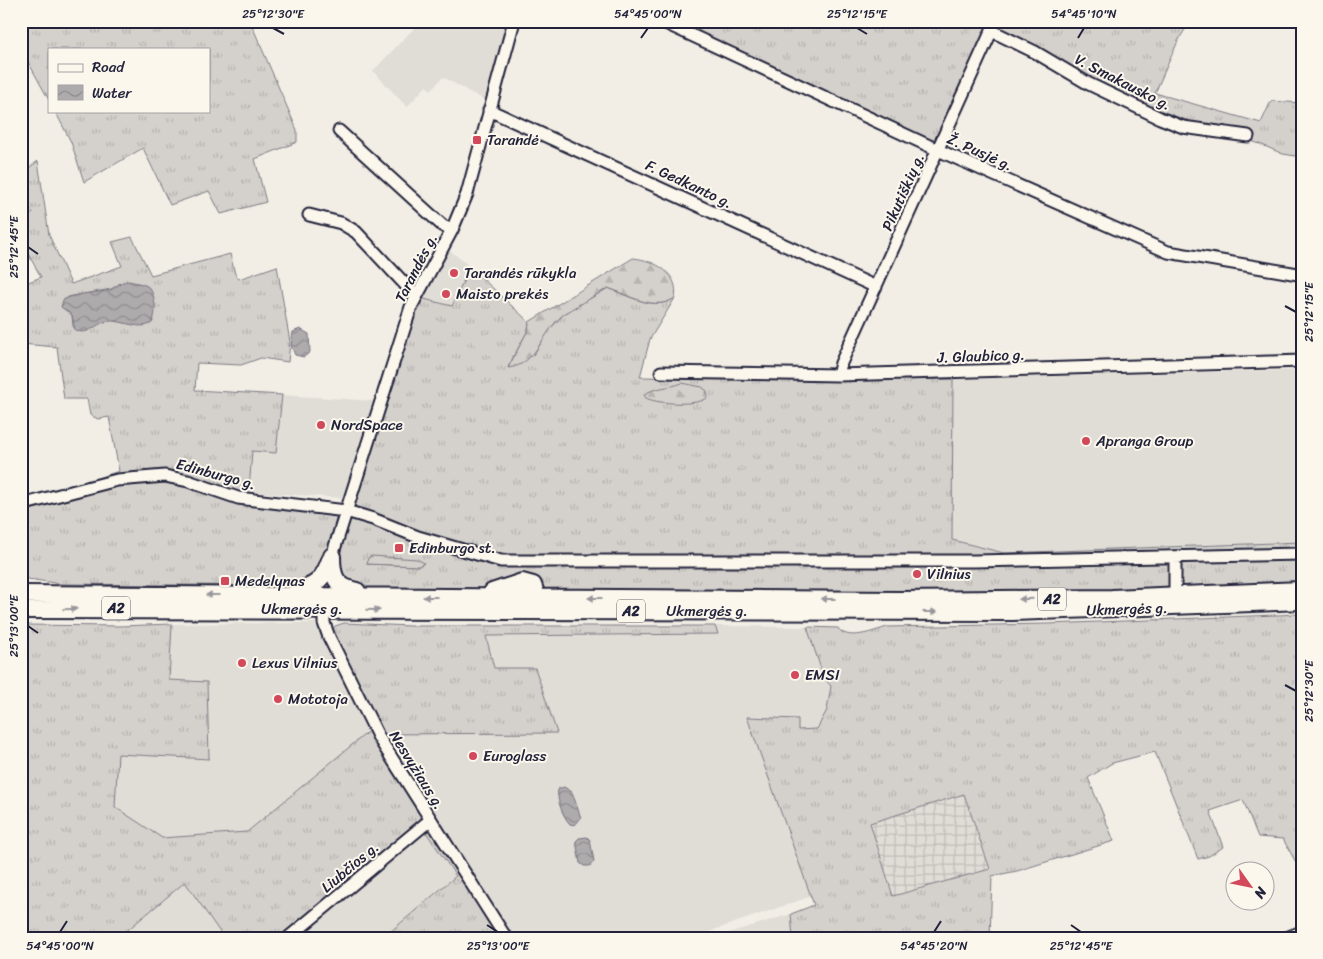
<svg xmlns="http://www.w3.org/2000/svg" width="1323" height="959" font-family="Sriracha,sans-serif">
<defs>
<pattern id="industrial-grid" width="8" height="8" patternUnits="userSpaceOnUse" patternTransform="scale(1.25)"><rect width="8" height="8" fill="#e0dcd6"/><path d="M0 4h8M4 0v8" fill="none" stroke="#c0bcb9"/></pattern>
<pattern id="grass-tufts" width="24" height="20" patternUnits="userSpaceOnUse" patternTransform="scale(1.25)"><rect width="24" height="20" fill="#d4d1cc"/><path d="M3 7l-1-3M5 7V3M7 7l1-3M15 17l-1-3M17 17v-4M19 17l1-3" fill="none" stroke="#b6b3b0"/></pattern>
<pattern id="forest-firs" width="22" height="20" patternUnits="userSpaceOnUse" patternTransform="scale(1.25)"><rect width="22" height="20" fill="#d4d1cc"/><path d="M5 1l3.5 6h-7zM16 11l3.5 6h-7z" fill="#b6b3b0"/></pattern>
<pattern id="water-waves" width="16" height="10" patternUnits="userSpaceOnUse" patternTransform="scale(1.25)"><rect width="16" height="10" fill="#aeabad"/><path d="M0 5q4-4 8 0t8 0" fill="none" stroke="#8d8b8e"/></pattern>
</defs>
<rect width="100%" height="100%" fill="#f2eee5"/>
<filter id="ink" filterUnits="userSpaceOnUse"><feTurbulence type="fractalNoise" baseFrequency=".02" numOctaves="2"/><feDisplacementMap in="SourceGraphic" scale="10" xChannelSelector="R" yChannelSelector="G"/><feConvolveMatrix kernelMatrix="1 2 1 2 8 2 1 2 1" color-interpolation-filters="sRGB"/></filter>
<g filter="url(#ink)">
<path fill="#e0dcd6" d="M 421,21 L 509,21 L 486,101 L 443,77 L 431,90 L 426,86 L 407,107 L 373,71 Z
M 447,248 L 470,267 L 451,306 L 420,298 Z
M 1302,370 L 1302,542 L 1004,553 L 952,540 L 953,379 Z
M 282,395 L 375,401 L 343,498 L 250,492 L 252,451 L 276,453 Z
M 315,623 L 329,646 L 370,730 L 247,832 L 162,838 L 115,807 L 118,754 L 208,759 L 207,682 L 169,680 L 172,624 Z
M 715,626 L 807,627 L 824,678 L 831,686 L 827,710 L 817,729 L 797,730 L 798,719 L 747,717 L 812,896 L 691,938 L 512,938 L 382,734 L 557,733 L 494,668 L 486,636 L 717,634 Z
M 420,822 L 456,876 L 383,938 L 279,938 Z
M 185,882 L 224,938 L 118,938 Z
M 791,914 L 793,938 L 712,938 Z"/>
<path fill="url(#industrial-grid)" d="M 964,794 L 990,869 L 893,896 L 870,822 Z"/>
<path fill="url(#grass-tufts)" stroke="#7b7a84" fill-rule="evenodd" d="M 21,21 L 250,21 L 297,130 L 297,142 L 255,159 L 266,202 L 221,214 L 209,191 L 170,205 L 143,148 L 84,182 L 71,142 L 55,111 L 209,111 L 209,49 L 49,49 L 49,100 L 21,49 Z
M 673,21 L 986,21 L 991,23 L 937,145 Z
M 1000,21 L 1190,21 L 1178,41 L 1155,93 L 1261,123 L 1271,101 L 1302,103 L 1302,157 L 1283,154 L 1260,144 L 1147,107 L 996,29 Z
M 38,161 L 49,235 L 71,284 L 122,266 L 112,242 L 132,237 L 151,275 L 230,254 L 235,274 L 239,279 L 277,266 L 290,342 L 288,362 L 261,358 L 241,365 L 197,363 L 195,390 L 282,395 L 276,453 L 252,451 L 248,504 L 337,516 L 319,576 L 304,586 L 62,584 L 21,578 L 21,473 L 27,501 L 119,471 L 109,417 L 98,419 L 90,415 L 87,399 L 64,399 L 57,347 L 21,344 L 21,285 L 41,277 L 21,241 L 21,221 L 33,213 L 21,194 L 21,174 ZM 120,283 L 111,321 L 73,327 L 72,315 L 67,310 L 68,297 L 111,289 Z
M 470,267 L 529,322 L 528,330 L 508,367 L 534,354 L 549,330 L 564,314 L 608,288 C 629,296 655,312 675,298 L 650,339 L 640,377 L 833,380 L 953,379 L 952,540 L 1004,553 L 1302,542 L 1302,581 C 985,601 668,589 351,589 L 338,577 L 338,560 L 413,313 L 420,298 L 452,306 ZM 424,563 L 419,566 L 367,564 Z
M 1302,614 L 1302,864 L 1298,866 L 1283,839 L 1258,837 L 1243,800 L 1210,811 L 1223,847 L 1209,856 L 1198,859 L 1155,752 L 1112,763 L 1088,778 L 1114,841 L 1017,871 L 992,876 L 990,938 L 793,938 L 791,914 L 814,905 L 747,717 L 798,719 L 798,730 L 817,729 L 827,710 L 831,686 L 824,678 L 807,627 L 838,628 C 847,642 874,631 887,627 L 1048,624 ZM 964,794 L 990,869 L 893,896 L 870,823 Z
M 344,623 L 410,626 L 715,626 L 718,634 L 486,636 L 494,668 L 535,668 L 557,733 L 382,734 L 332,630 L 335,626 Z
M 172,624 L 169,680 L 207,682 L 209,759 L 118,754 L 115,807 L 162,838 L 247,832 L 370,730 L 413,803 L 500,938 L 383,938 L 456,876 L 419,822 L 279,938 L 224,938 L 185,882 L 118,938 L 21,938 L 21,625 L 120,626 Z"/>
<path fill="url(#forest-firs)" stroke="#7b7a84" d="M 633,258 C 655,260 680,274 675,298 C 654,312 629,295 608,288 C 594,297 578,304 564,314 C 543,330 537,365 508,368 L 528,330 L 529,322 Z
M 682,383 L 702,387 L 707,391 L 707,398 C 698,406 657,404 646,398 L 644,395 C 652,387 671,388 682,383 Z
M 372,556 L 417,559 L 424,563 L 419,566 L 367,564 L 368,558 Z"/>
<path fill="url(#water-waves)" stroke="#76747f" d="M 127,281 C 133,282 142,283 147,286 C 156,291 157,315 152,323 C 138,332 119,317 104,322 C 94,326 87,336 75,330 L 72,315 L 61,307 L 63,300 C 77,292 95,294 110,290 C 117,288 120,282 127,281 Z
M 300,329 L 309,334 L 310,352 L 304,357 L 295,355 L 291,346 L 293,332 Z
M 564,787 L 572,792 L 581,818 L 575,825 L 570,824 C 563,817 556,799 558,789 Z
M 587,837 L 590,840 L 594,861 L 590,866 L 584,866 L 580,863 L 576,841 L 579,838 Z"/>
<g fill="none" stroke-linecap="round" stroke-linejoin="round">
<g stroke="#22223b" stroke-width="15">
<path id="minor" d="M 661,21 L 938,150 L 1168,252 L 1298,274
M 992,31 L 1035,52 L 1089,84 L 1160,118 L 1183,127 L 1248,136
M 489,110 L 876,287
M 339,131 L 443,226 L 452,230
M 309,215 L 341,223 L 356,232 L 416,296
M 661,372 L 838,375 L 1302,361
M 838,375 L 841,363 L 996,21
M 21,491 L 25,505
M 21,505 L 117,480 L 165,476 L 188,481 L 238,498 L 346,511 L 373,519 L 418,537 L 501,561 L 974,561 L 1302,554
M 332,556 L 411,307 L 452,230 L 467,194 L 514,21
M 1175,595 L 1175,557
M 324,609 L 324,623 L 329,637 L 379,738 L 506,938
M 288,938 L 430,820
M 1286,938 L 1302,932"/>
</g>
<g stroke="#22223b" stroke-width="20">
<path id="highway" d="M 332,556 C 332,576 335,587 357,591
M 296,591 C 316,586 323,580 330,560
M 492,592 L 522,582 L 533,585 L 536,593 L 533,601 L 528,604
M 21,594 L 899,600 L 1112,598 L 1302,590
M 21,610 L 1013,612 L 1302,601"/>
</g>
<use href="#minor" stroke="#fbf7ec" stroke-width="11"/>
<use href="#highway" stroke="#fbf7ec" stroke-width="16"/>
</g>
<defs><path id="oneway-solid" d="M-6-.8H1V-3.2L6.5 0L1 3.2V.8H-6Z" transform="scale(1.25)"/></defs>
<g fill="#99979c">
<use href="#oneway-solid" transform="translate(213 595) rotate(180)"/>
<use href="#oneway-solid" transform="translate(430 597) rotate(-180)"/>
<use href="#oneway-solid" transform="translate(595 598) rotate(-180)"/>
<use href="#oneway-solid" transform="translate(828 599) rotate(-180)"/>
<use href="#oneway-solid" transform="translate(1026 599) rotate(179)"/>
<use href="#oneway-solid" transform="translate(70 609) rotate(-1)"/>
<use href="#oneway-solid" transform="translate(373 610) rotate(1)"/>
<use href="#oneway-solid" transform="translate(930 612)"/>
</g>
</g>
<path fill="none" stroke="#22223b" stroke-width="2" d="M 273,28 L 284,34M 857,28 L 867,34M 641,38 L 648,28M 1078,38 L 1084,28M 28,247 L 38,254M 1285,306 L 1296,312M 28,626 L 38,633M 1285,685 L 1296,691M 487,925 L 498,932M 1071,925 L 1081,932M 60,932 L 67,921M 934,932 L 941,921"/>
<g fill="#d1495b" stroke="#fbf7ec" stroke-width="2">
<rect x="472" y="135" width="10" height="10" rx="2.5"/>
<circle cx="454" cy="273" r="5"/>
<circle cx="446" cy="294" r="5"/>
<circle cx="321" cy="425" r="5"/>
<circle cx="1086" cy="441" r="5"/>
<rect x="394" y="543" width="10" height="10" rx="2.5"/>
<circle cx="917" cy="574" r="5"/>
<rect x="220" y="576" width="10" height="10" rx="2.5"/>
<circle cx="242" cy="663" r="5"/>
<circle cx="795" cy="675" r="5"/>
<circle cx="278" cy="699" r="5"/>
<circle cx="473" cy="756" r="5"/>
</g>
<g text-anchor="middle" stroke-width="4" stroke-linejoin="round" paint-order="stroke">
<g fill="#fbf7ec" stroke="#636270" stroke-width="1">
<rect x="1038" y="587.5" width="28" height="23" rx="4"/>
<rect x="102" y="596.5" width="28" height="23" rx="4"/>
<rect x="617" y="599.5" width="28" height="23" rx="4"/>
</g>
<g font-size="14" font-weight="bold" fill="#22223b">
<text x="1052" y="604">A2</text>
<text x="116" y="613">A2</text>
<text x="631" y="616">A2</text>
</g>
<g font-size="15" fill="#22223b" stroke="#fbf7ec">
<text transform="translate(1123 82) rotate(27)" y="5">V. Smakausko g.</text>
<text transform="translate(980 152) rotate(24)" y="5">Ž. Pusjė g.</text>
<text transform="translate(689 184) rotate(25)" y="5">F. Gedkanto g.</text>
<text transform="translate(903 192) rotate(-66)" y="5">Pikutiškių g.</text>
<text transform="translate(416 268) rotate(-63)" y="5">Tarandės g.</text>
<text transform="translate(981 356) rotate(-2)" y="5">J. Glaubico g.</text>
<text transform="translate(216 474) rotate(15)" y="5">Edinburgo g.</text>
<text x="302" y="614">Ukmergės g.</text>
<text transform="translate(1127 609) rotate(-2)" y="5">Ukmergės g.</text>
<text x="707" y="616">Ukmergės g.</text>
<text transform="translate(417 770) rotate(58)" y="5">Nesvyžiaus g.</text>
<text transform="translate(350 867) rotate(-40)" y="5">Liubčios g.</text>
</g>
<g font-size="15" fill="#22223b" stroke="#fbf7ec" text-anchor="start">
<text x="487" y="145">Tarandė</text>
<text x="464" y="278">Tarandės rūkykla</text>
<text x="456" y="299">Maisto prekės</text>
<text x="331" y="430">NordSpace</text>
<text x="1096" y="446">Apranga Group</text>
<text x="409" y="553">Edinburgo st.</text>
<text x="927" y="579">Vilnius</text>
<text x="235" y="586">Medelynas</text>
<text x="252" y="668">Lexus Vilnius</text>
<text x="805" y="680">EMSI</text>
<text x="288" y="704">Mototoja</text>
<text x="483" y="761">Euroglass</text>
</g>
</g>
<rect width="1323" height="959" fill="none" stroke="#fbf7ec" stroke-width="55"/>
<rect x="48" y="48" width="162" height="65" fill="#fbf7ec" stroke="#a4a2a5"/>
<rect x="58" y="64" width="25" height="8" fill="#fbf7ec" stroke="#a4a2a5"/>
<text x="92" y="72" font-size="15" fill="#22223b">Road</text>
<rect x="58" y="85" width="25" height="15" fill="url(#water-waves)" stroke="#a4a2a5"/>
<text x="92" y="98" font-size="15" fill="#22223b">Water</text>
<g transform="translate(1250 886) rotate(123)"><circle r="24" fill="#fbf7ec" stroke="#a4a2a5"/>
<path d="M0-4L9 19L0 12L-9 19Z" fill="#d1495b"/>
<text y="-8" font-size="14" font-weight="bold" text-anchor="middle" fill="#22223b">N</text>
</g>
<rect x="28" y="28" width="1268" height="904" fill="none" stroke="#22223b" stroke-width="2"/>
<g font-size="12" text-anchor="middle" fill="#22223b">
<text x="273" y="18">25°12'30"E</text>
<text x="648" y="18">54°45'00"N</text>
<text x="857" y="18">25°12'15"E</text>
<text x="1084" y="18">54°45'10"N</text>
<text transform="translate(14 247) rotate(-90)" y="4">25°12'45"E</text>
<text transform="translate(1309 312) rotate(-90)" y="4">25°12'15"E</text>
<text transform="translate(14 626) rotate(-90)" y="4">25°13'00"E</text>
<text transform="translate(1309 691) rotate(-90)" y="4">25°12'30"E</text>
<text x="60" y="950">54°45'00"N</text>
<text x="498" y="950">25°13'00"E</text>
<text x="934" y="950">54°45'20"N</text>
<text x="1081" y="950">25°12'45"E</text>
</g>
</svg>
